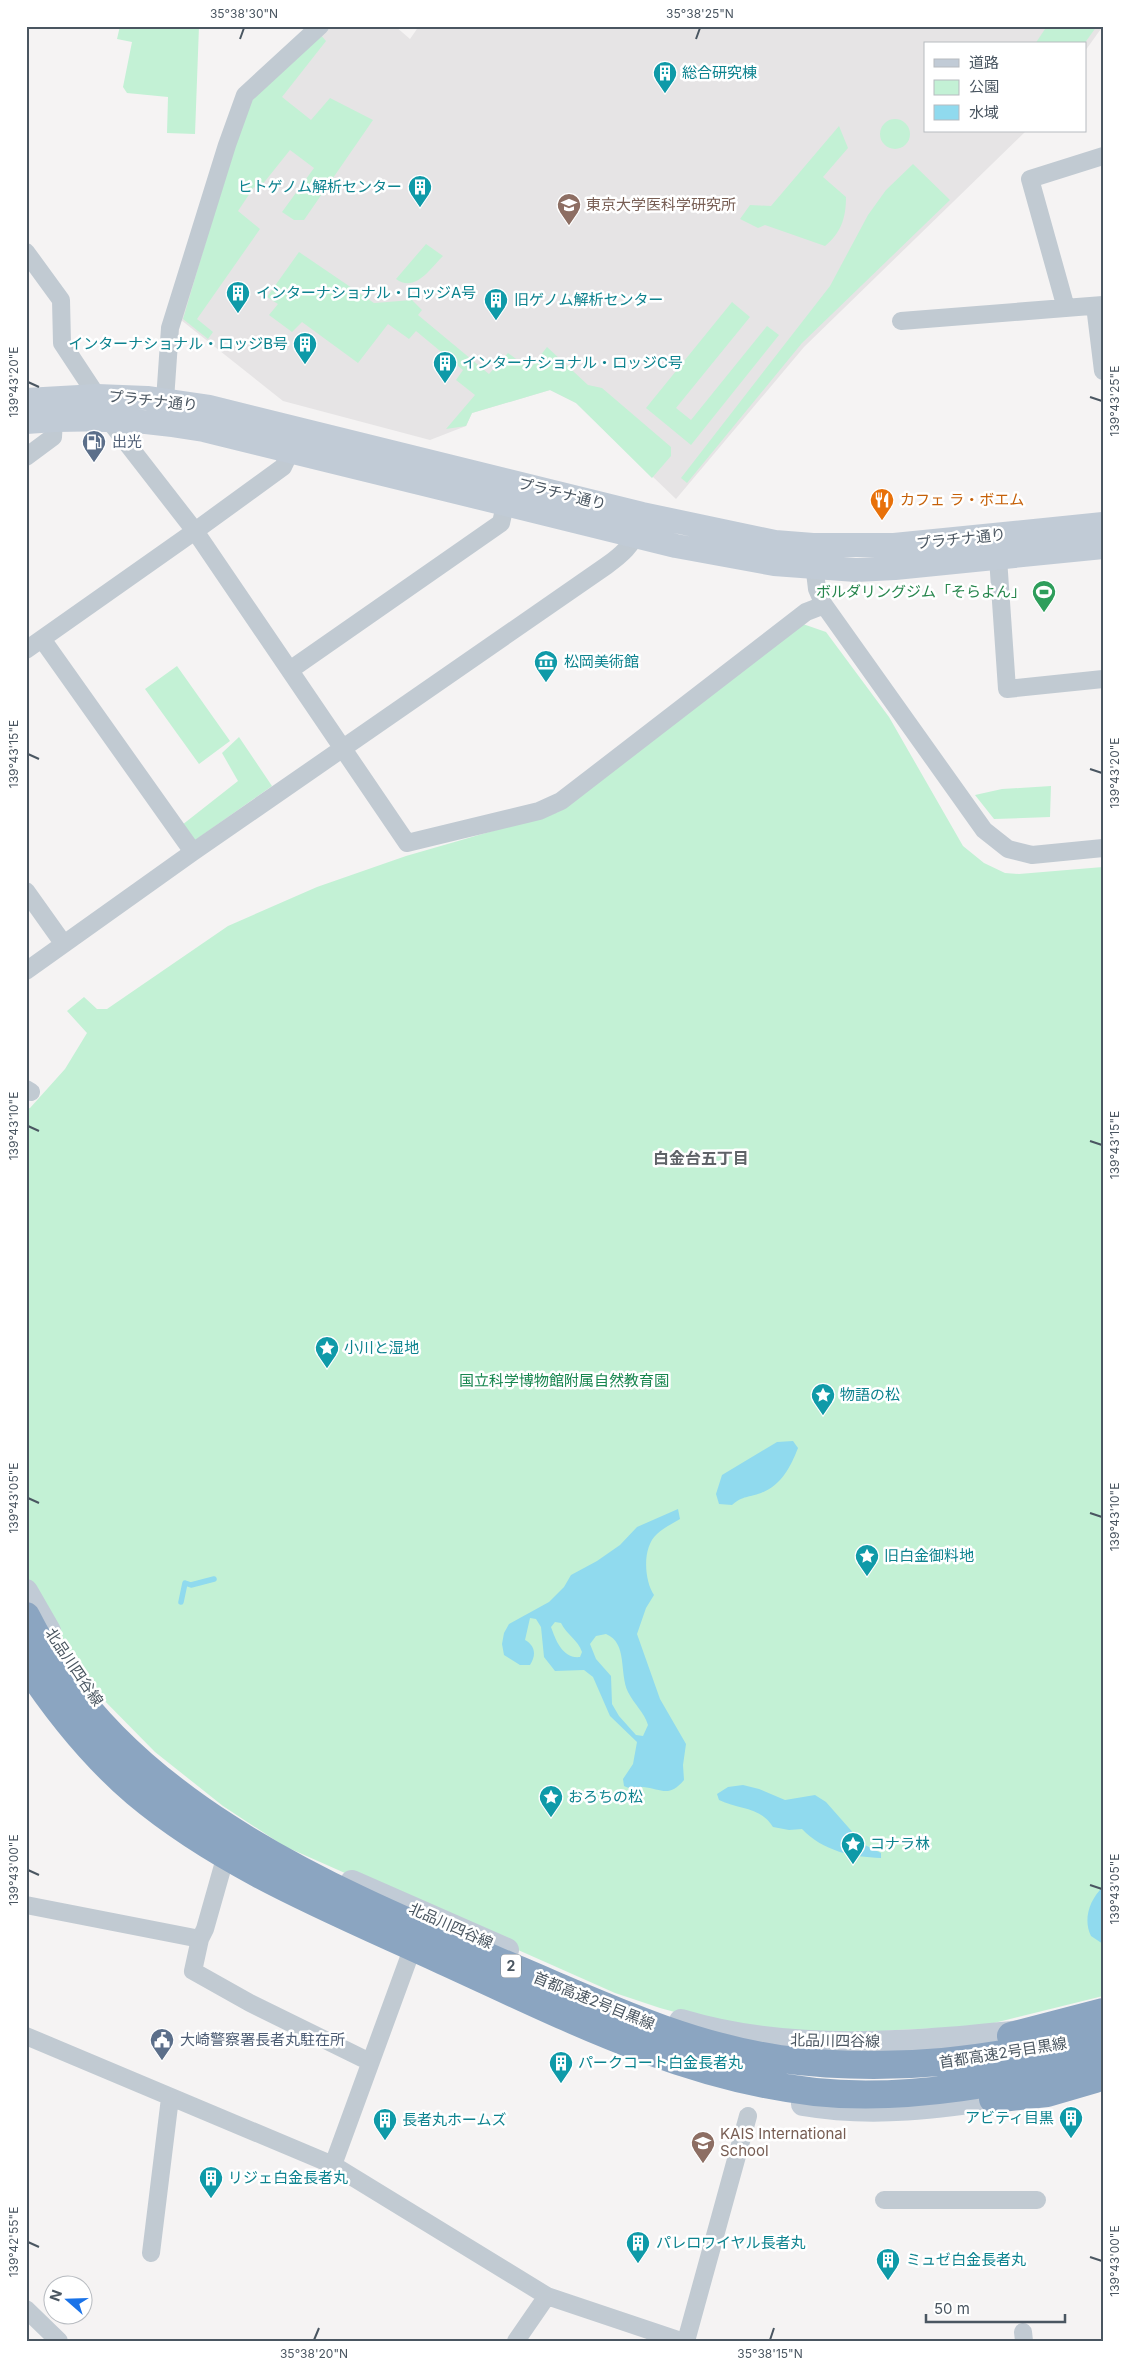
<svg xmlns="http://www.w3.org/2000/svg" width="1129" height="2367" font-family="Inter,'Noto Sans JP',sans-serif">
<rect width="100%" height="100%" fill="#f5f3f3"/>
<path fill="#e6e4e5" d="M 325,26 L 395,26 L 410,39 L 419,26 L 1103,26 L 1085,51 L 1085,44 L 925,44 L 925,131 L 1026,131 L 804,347 L 676,499 L 576,403 L 550,390 L 472,413 L 466,426 L 430,440 L 283,401 L 181,320 L 241,114 Z"/>
<path fill="#c3f1d5" d="M 120,26 L 199,26 L 195,134 L 167,133 L 168,97 L 127,93 L 123,87 L 132,42 L 117,39 Z
M 1047,26 L 1097,26 L 1084,44 L 1035,44 Z
M 319,33 L 326,41 L 282,97 L 311,120 L 330,98 L 373,120 L 304,220 L 294,220 L 282,212 L 314,168 L 290,150 L 258,190 L 254,187 L 238,211 L 260,229 L 197,319 L 213,332 L 208,339 L 183,319 L 243,115 L 253,93 Z
M880 134a15 15 0 1 1 30 0a15 15 0 1 1-30 0Z
M 839,126 L 848,148 L 823,177 L 846,197 C 846,218 841,233 825,246 L 765,225 L 758,228 L 740,219 L 750,205 L 771,206 Z
M 913,164 L 950,200 L 802,343 L 687,483 L 681,478 L 830,286 L 868,215 L 886,190 Z
M 426,244 L 443,256 C 430,269 415,293 396,279 Z
M 299,252 L 374,303 L 412,300 L 422,310 L 418,315 L 489,374 L 508,353 L 530,369 L 547,347 L 588,385 L 602,388 L 671,447 L 671,456 L 652,478 L 576,403 L 550,390 L 472,413 L 466,426 L 446,429 L 475,395 L 456,380 L 463,370 L 416,331 L 409,339 L 388,324 L 358,363 L 302,322 L 292,332 L 269,315 L 278,304 L 267,297 Z
M 732,302 L 750,317 L 676,408 L 691,420 L 767,326 L 779,335 L 691,445 L 646,408 Z
M 800,623 L 826,632 L 889,717 L 963,846 L 984,863 L 1005,873 L 1019,874 L 1103,867 L 1103,1996 L 982,2026 L 896,2030 L 838,2035 L 704,2020 L 660,2008 L 615,1993 L 284,1846 L 223,1806 L 155,1752 L 92,1688 L 36,1601 L 26,1580 L 26,1109 L 30,1108 L 65,1069 L 87,1033 L 67,1011 L 84,997 L 97,1009 L 107,1009 L 228,926 L 317,887 L 406,856 L 558,812 Z
M 177,666 L 230,741 L 199,764 L 145,689 Z
M 239,737 L 272,786 L 194,841 L 182,825 L 238,781 L 222,753 Z
M 1051,786 L 1050,817 L 994,819 L 975,795 L 1002,789 Z"/>
<path fill="#90daee" fill-rule="evenodd" d="M 793,1441 L 798,1448 C 791,1466 781,1486 761,1493 C 748,1498 744,1495 732,1505 L 719,1504 L 716,1494 L 722,1475 L 777,1442 Z
M 678,1509 L 680,1519 C 672,1524 663,1528 657,1534 C 642,1547 644,1580 654,1595 L 646,1608 L 637,1634 L 660,1699 L 686,1744 L 683,1765 L 684,1780 C 669,1798 662,1789 643,1787 C 635,1787 632,1790 624,1786 L 623,1779 L 633,1764 L 637,1742 L 610,1716 L 593,1677 L 584,1670 L 555,1671 L 544,1657 L 541,1627 L 536,1619 L 530,1618 L 525,1640 C 536,1646 536,1656 530,1665 L 520,1665 L 504,1655 L 502,1644 L 504,1633 L 509,1624 L 549,1602 L 564,1587 L 571,1575 L 597,1561 L 620,1545 L 637,1527 ZM 555,1622 L 561,1623 C 567,1635 578,1640 582,1652 L 580,1657 C 563,1659 556,1641 551,1627 ZM 606,1634 C 628,1643 619,1673 628,1692 C 634,1704 644,1712 648,1725 L 643,1736 L 636,1735 L 619,1716 L 612,1704 L 611,1676 L 596,1659 L 590,1644 L 596,1636 Z
M 743,1785 L 759,1789 L 785,1800 L 815,1795 L 826,1802 L 863,1844 L 881,1853 L 881,1858 C 852,1857 823,1851 802,1829 L 789,1830 L 773,1827 C 760,1806 739,1810 719,1800 L 717,1794 L 728,1787 Z
M 1103,1887 L 1103,1944 L 1091,1936 C 1083,1920 1089,1900 1103,1887 Z"/>
<g fill="none" stroke-linecap="round" stroke-linejoin="round">
<path stroke="#90daee" stroke-width="5.5" d="M 181,1602 L 185,1583 L 191,1585 L 214,1579"/>
<path stroke="#c1cad2" stroke-width="18" d="M 26,252 L 61,300 L 62,343 L 97,396 L 108,419 L 195,531 L 407,843 L 539,811 L 561,801 L 806,612 L 824,605
M 1095,306 L 1103,371
M 1066,308 L 1030,179 L 1103,156
M 901,321 L 1103,305
M 166,413 L 165,400 L 170,328 L 227,145 L 245,95 L 320,26
M 26,457 L 53,437 L 54,420
M 813,555 L 817,589 L 824,605 L 984,830 L 1008,849 L 1032,855 L 1103,848
M 998,558 L 1007,689 L 1103,679
M 42,639 L 193,852
M 26,650 L 195,531 L 283,467 L 291,450
M 290,670 L 501,523 L 505,505
M 26,891 L 63,943
M 26,971 L 193,852 L 606,566 C 620,556 634,545 638,527
M 26,1089 L 31,1092
M 26,1905 L 200,1939 L 205,1929 L 224,1862
M 200,1939 L 193,1971 L 250,2003 L 370,2062
M 26,2036 L 333,2165 L 547,2296 L 681,2341
M 333,2165 L 411,1952
M 884,2200 L 1037,2200
M 151,2253 L 170,2098
M 26,2309 L 59,2341
M 1023,2332 L 1024,2341
M 516,2341 L 547,2296
M 686,2341 L 748,2116"/>
<path stroke="#c1cbd6" stroke-width="24" d="M 26,400 L 97,396 L 147,398 L 209,407 L 642,514 L 775,542 L 813,545 L 894,545 L 1103,524
M 26,422 C 88,417 143,419 204,430 L 676,546 L 774,564 L 856,570 L 895,568 L 1103,547
M 26,1591 L 49,1631
M 352,1882 L 507,1950
M 681,2021 C 794,2055 914,2043 1030,2031
M 803,2104 C 872,2116 942,2107 1011,2096"/>
<path stroke="#8ba5c1" stroke-width="28" d="M 26,1616 C 122,1807 334,1891 519,1970 C 604,2006 688,2046 780,2059 C 894,2074 992,2060 1103,2034
M 26,1664 C 57,1711 93,1756 136,1793 C 224,1867 335,1911 439,1959 C 560,2014 680,2077 815,2092 C 911,2102 1010,2081 1103,2059
M 1011,2036 L 1103,2012
M 993,2099 L 1047,2093 L 1095,2079"/>
</g>
<path fill="none" stroke="#4a5661" stroke-width="2" d="M 240,39 L 244,28M 696,39 L 700,28M 28,382 L 39,387M 1090,397 L 1102,401M 28,754 L 39,759M 1090,769 L 1102,773M 28,1126 L 39,1131M 1090,1141 L 1102,1145M 28,1498 L 39,1503M 1090,1513 L 1102,1517M 28,1870 L 39,1875M 1090,1885 L 1102,1889M 28,2242 L 39,2247M 1090,2257 L 1102,2261M 314,2340 L 319,2328M 770,2340 L 774,2328"/>
<defs>
<g id="building-pin" transform="scale(1.25)"><path d="M0 17L-7.5 6A9.5 9.5 0 1 1 7.5 6Z" fill="#0f9aa8" stroke="#fff"/><path d="M-4-6H4V6H1V3H-1V6H-4ZM-2.5-4.3h1.7v1.8h-1.7ZM.8-4.3h1.7v1.8H.8ZM-2.5-1h1.7V.8h-1.7ZM.8-1h1.7V.8H.8Z" fill="#fff"/></g>
<g id="university-pin" transform="scale(1.25)"><path d="M0 17L-7.5 6A9.5 9.5 0 1 1 7.5 6Z" fill="#8d6e63" stroke="#fff"/><path d="M0-5L7-2L0 1L-7-2ZM-4 1L0 2.5L4 1V4Q0 6-4 4Z" fill="#fff"/></g>
<g id="fuel-pin" transform="scale(1.25)"><path d="M0 17L-7.5 6A9.5 9.5 0 1 1 7.5 6Z" fill="#5c6f8a" stroke="#fff"/><path d="M-5.5-6h7V0h2V4h1.3V-2.5L3-4.5l.8-.8L6-3V5H2.5V1h-1V6h-7ZM-4.2-4.7v3.2H.2V-4.7Z" fill="#fff"/></g>
<g id="restaurant-pin" transform="scale(1.25)"><path d="M0 17L-7.5 6A9.5 9.5 0 1 1 7.5 6Z" fill="#e8710a" stroke="#fff"/><path d="M-5-6h1v4h1v-4h1v4h1v-4h1v5L-1.5 .5V6h-2V.5L-5-1ZM5-6V6H3V1.5H1.5Q1.5-4 5-6Z" fill="#fff"/></g>
<g id="stadium-pin" transform="scale(1.25)"><path d="M0 17L-7.5 6A9.5 9.5 0 1 1 7.5 6Z" fill="#2e9e5b" stroke="#fff"/><path d="M0-5a6.5 5 0 1 0 0 10a6.5 5 0 1 0 0-10ZM-3.5-1.8h7v3.6h-7Z" fill="#fff"/></g>
<g id="museum-pin" transform="scale(1.25)"><path d="M0 17L-7.5 6A9.5 9.5 0 1 1 7.5 6Z" fill="#0f9aa8" stroke="#fff"/><path d="M0-6L6-3V-2H-6V-3ZM-5-1h2V3h-2ZM-1-1h2V3h-2ZM3-1h2V3H3ZM-6 4H6V6H-6Z" fill="#fff"/></g>
<g id="sight-pin" transform="scale(1.25)"><path d="M0 17L-7.5 6A9.5 9.5 0 1 1 7.5 6Z" fill="#0f9aa8" stroke="#fff"/><path d="M0-6L1.8-2.2L6-1.7L2.9 1.2L3.7 5.4L0 3.3L-3.7 5.4L-2.9 1.2L-6-1.7L-1.8-2.2Z" fill="#fff"/></g>
<g id="civic-pin" transform="scale(1.25)"><path d="M0 17L-7.5 6A9.5 9.5 0 1 1 7.5 6Z" fill="#5c6f8a" stroke="#fff"/><path d="M-.6-6.5H3V-4.5H.6V-3L4-1V1h2V6H-6V1h2V-1L-.6-3ZM-1.2 2.5V6h2.4V2.5Z" fill="#fff"/></g>
<g id="school-pin" transform="scale(1.25)"><path d="M0 17L-7.5 6A9.5 9.5 0 1 1 7.5 6Z" fill="#8d6e63" stroke="#fff"/><path d="M0-5L7-2L0 1L-7-2ZM-4 1L0 2.5L4 1V4Q0 6-4 4Z" fill="#fff"/></g>
</defs>
<g fill-rule="evenodd">
<use href="#building-pin" x="665" y="73"/>
<use href="#building-pin" x="420" y="187"/>
<use href="#university-pin" x="569" y="205"/>
<use href="#building-pin" x="238" y="293"/>
<use href="#building-pin" x="496" y="300"/>
<use href="#building-pin" x="305" y="344"/>
<use href="#building-pin" x="445" y="363"/>
<use href="#fuel-pin" x="94" y="442"/>
<use href="#restaurant-pin" x="882" y="500"/>
<use href="#stadium-pin" x="1044" y="592"/>
<use href="#museum-pin" x="546" y="662"/>
<use href="#sight-pin" x="327" y="1348"/>
<use href="#sight-pin" x="823" y="1395"/>
<use href="#sight-pin" x="867" y="1556"/>
<use href="#sight-pin" x="551" y="1797"/>
<use href="#sight-pin" x="853" y="1844"/>
<use href="#civic-pin" x="162" y="2040"/>
<use href="#building-pin" x="561" y="2063"/>
<use href="#building-pin" x="1071" y="2118"/>
<use href="#building-pin" x="385" y="2120"/>
<use href="#school-pin" x="703" y="2143"/>
<use href="#building-pin" x="211" y="2178"/>
<use href="#building-pin" x="638" y="2243"/>
<use href="#building-pin" x="888" y="2260"/>
</g>
<g text-anchor="middle" stroke-width="5" stroke-linejoin="round" paint-order="stroke">
<rect fill="#fff" stroke="#808990" stroke-width="1" x="501" y="1954.5" width="20" height="23" rx="4"/>
<g font-size="14" font-weight="bold" fill="#4a5661">
<text x="511" y="1971">2</text>
</g>
<g font-size="15" fill="#0d838f" stroke="#fff" text-anchor="start">
<text x="682" y="78">総合研究棟</text>
<text x="402" y="192" text-anchor="end">ヒトゲノム解析センター</text>
<text x="256" y="298">インターナショナル・ロッジA号</text>
<text x="514" y="305">旧ゲノム解析センター</text>
<text x="288" y="349" text-anchor="end">インターナショナル・ロッジB号</text>
<text x="462" y="368">インターナショナル・ロッジC号</text>
<text x="564" y="667">松岡美術館</text>
<text x="344" y="1353">小川と湿地</text>
<text x="840" y="1400">物語の松</text>
<text x="884" y="1561">旧白金御料地</text>
<text x="568" y="1802">おろちの松</text>
<text x="870" y="1849">コナラ林</text>
<text x="578" y="2068">パークコート白金長者丸</text>
<text x="1054" y="2123" text-anchor="end">アビティ目黒</text>
<text x="402" y="2125">長者丸ホームズ</text>
<text x="228" y="2183">リジェ白金長者丸</text>
<text x="656" y="2248">パレロワイヤル長者丸</text>
<text x="906" y="2265">ミュゼ白金長者丸</text>
</g>
<g font-size="15" fill="#785e54" stroke="#fff" text-anchor="start">
<text x="586" y="210">東京大学医科学研究所</text>
<text x="720" y="2139">KAIS International<tspan x="720" dy="17">School</tspan></text>
</g>
<g font-size="15" fill="#4a5661" stroke="#fff">
<text transform="translate(153 401) rotate(6)" y="5">プラチナ通り</text>
<text transform="translate(562 494) rotate(14)" y="5">プラチナ通り</text>
<text transform="translate(961 539) rotate(-6)" y="5">プラチナ通り</text>
<text transform="translate(74 1667) rotate(56)" y="5">北品川四谷線</text>
<text transform="translate(451 1926) rotate(24)" y="5">北品川四谷線</text>
<text transform="translate(594 2001) rotate(22)" y="5">首都高速2号目黒線</text>
<text transform="translate(835 2041) rotate(1)" y="5">北品川四谷線</text>
<text transform="translate(1003 2053) rotate(-9)" y="5">首都高速2号目黒線</text>
</g>
<g font-size="15" fill="#4e5e75" stroke="#fff" text-anchor="start">
<text x="112" y="447">出光</text>
<text x="180" y="2045">大崎警察署長者丸駐在所</text>
</g>
<g font-size="15" fill="#c56008" stroke="#fff" text-anchor="start">
<text x="900" y="505">カフェ ラ・ボエム</text>
</g>
<g font-size="15" fill="#27864d" stroke="#fff" text-anchor="end">
<text x="1026" y="597">ボルダリングジム「そらよん」</text>
</g>
<g font-size="15" fill="#17864f" stroke="#fff">
<text x="564" y="1386">国立科学博物館附属自然教育園</text>
</g>
<g font-size="16" font-weight="bold" fill="#5f6368" stroke="#fff">
<text x="701" y="1164">白金台五丁目</text>
</g>
</g>
<rect width="1129" height="2367" fill="none" stroke="#ffffff" stroke-width="55"/>
<rect x="924" y="42" width="162" height="90" fill="#ffffff" stroke="#b7bbc0"/>
<rect x="934" y="59" width="25" height="8" fill="#c1cbd6" stroke="#b7bbc0"/>
<text x="969" y="68" font-size="15" fill="#4a5661">道路</text>
<rect x="934" y="80" width="25" height="15" fill="#c3f1d5" stroke="#b7bbc0"/>
<text x="969" y="92" font-size="15" fill="#4a5661">公園</text>
<rect x="934" y="105" width="25" height="15" fill="#90daee" stroke="#b7bbc0"/>
<text x="969" y="118" font-size="15" fill="#4a5661">水域</text>
<g transform="translate(68 2300) rotate(290)"><circle r="24" fill="#ffffff" stroke="#b7bbc0"/>
<path d="M0-4L9 19L0 12L-9 19Z" fill="#1a73e8"/>
<text y="-8" font-size="14" font-weight="bold" text-anchor="middle" fill="#4a5661">N</text>
</g>
<path d="M926 2314v8h139v-8" fill="none" stroke="#4a5661" stroke-width="2.5"/>
<text x="934" y="2314" font-size="15" fill="#4a5661" stroke="#ffffff" stroke-width="4" paint-order="stroke">50 m</text>
<rect x="28" y="28" width="1074" height="2312" fill="none" stroke="#4a5661" stroke-width="2"/>
<g font-size="12" text-anchor="middle" fill="#4a5661">
<text x="244" y="18">35°38'30"N</text>
<text x="700" y="18">35°38'25"N</text>
<text transform="translate(14 382) rotate(-90)" y="4">139°43'20"E</text>
<text transform="translate(1115 401) rotate(-90)" y="4">139°43'25"E</text>
<text transform="translate(14 754) rotate(-90)" y="4">139°43'15"E</text>
<text transform="translate(1115 773) rotate(-90)" y="4">139°43'20"E</text>
<text transform="translate(14 1126) rotate(-90)" y="4">139°43'10"E</text>
<text transform="translate(1115 1145) rotate(-90)" y="4">139°43'15"E</text>
<text transform="translate(14 1498) rotate(-90)" y="4">139°43'05"E</text>
<text transform="translate(1115 1517) rotate(-90)" y="4">139°43'10"E</text>
<text transform="translate(14 1870) rotate(-90)" y="4">139°43'00"E</text>
<text transform="translate(1115 1889) rotate(-90)" y="4">139°43'05"E</text>
<text transform="translate(14 2242) rotate(-90)" y="4">139°42'55"E</text>
<text transform="translate(1115 2261) rotate(-90)" y="4">139°43'00"E</text>
<text x="314" y="2358">35°38'20"N</text>
<text x="770" y="2358">35°38'15"N</text>
</g>
</svg>
